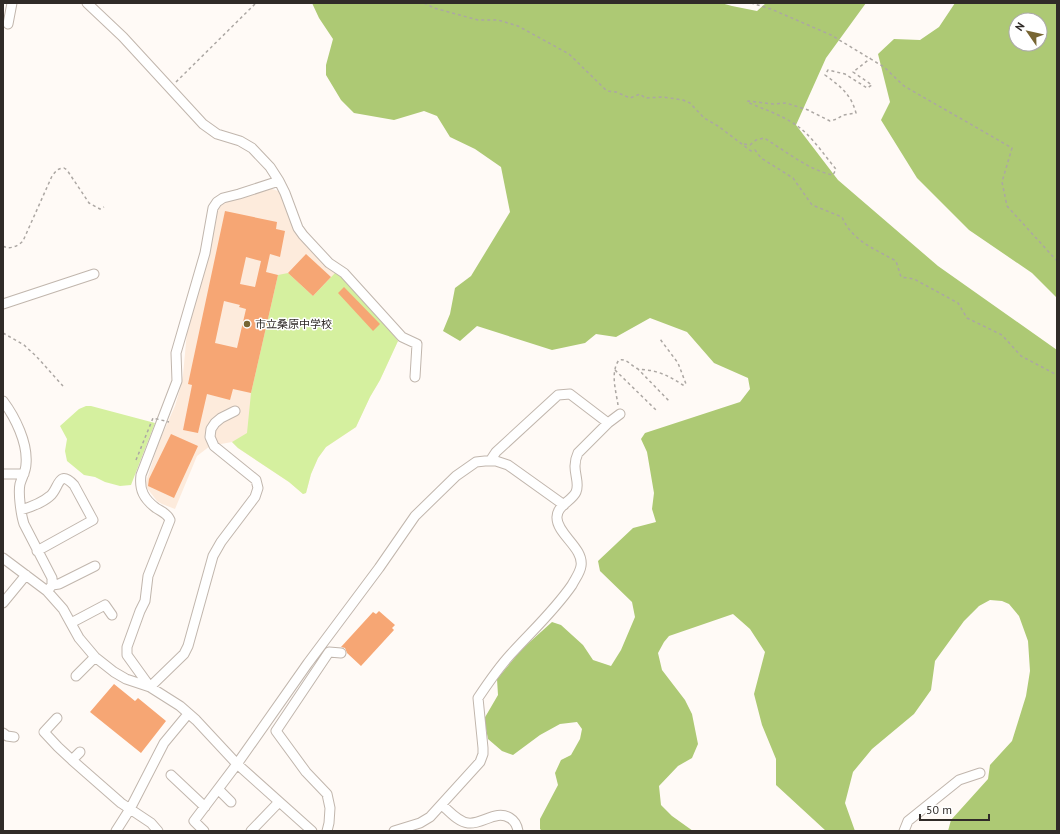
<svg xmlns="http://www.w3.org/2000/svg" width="1060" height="834" font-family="'PT Sans','Noto Sans JP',sans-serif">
<rect width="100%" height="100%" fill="#fffaf6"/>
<path fill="#fdebdc" d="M 269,188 L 278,191 L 283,196 L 292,219 L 398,341 L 380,380 L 370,397 L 356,427 L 326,447 L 318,458 L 311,474 L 306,493 L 303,494 L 289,482 L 238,448 L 232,442 L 210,446 L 197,456 L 175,509 L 162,504 L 157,501 L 147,488 L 146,482 L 159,442 L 175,406 L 180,389 L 183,375 L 187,332 L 200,278 L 213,218 L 220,205 L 224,202 Z"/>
<path fill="#d5f09f" d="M 336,272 L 344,278 L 385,324 L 398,341 L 380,380 L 370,397 L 356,427 L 326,447 L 318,458 L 311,474 L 306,493 L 303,494 L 289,482 L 238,448 L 232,442 L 247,433 L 251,393 L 278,275 L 288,273 L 313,296 Z
M 86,406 L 91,406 L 155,423 L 131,485 L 120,486 L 105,482 L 95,477 L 84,475 L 67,461 L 65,451 L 67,439 L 60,426 L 79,409 Z"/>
<path fill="#adc974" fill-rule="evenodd" d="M 312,3 L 721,3 L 732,6 L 757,11 L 766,3 L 866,3 L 826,58 L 796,125 L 838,180 L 938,266 L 1057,350 L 1057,831 L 948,831 L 951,820 L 988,779 L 990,765 L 1012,741 L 1026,696 L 1030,671 L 1028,641 L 1019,616 L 1009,604 L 1002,601 L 990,600 L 979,606 L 964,621 L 935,661 L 931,690 L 914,714 L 872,749 L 853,772 L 845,803 L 855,831 L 826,831 L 776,785 L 776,759 L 762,725 L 754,694 L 765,652 L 750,629 L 733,614 L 669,636 L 664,642 L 658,653 L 662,670 L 685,700 L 692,714 L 698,744 L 692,758 L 678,766 L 659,786 L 661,805 L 672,816 L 693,831 L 542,831 L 540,829 L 540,819 L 558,785 L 555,773 L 561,760 L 571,755 L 580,739 L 582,729 L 577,722 L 560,724 L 540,735 L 513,755 L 502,751 L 488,739 L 484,719 L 498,695 L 497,679 L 522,649 L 552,622 L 561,625 L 583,645 L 593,660 L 611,666 L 621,650 L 635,617 L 632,602 L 600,571 L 598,561 L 633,528 L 656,522 L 652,509 L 654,493 L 647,452 L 641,439 L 645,433 L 740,402 L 750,389 L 748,378 L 714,363 L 687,332 L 650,318 L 616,337 L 596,334 L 585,343 L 552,350 L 477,326 L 460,341 L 443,331 L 450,314 L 455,288 L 471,276 L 510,212 L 501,167 L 475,149 L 450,137 L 437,116 L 424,111 L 394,120 L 354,113 L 341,100 L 326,75 L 326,65 L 333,39 L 319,18 Z
M 955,3 L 1057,3 L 1057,298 L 1032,273 L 969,230 L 917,178 L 881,120 L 890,102 L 878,54 L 894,39 L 920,40 L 939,27 ZM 1016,20 L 1040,20 L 1040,44 L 1016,44 Z"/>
<path fill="#f6a674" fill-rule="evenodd" d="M 225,211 L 277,222 L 276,229 L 285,231 L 280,257 L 270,254 L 266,272 L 278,275 L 251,393 L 233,389 L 230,400 L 207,394 L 198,433 L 183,430 L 192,385 L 188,384 ZM 246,257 L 261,261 L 255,287 L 240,284 ZM 224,301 L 240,305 L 239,307 L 246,309 L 237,348 L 215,343 Z
M 306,254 L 331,277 L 313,296 L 288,273 Z
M 344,287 L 380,324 L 373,331 L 338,293 Z
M 171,434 L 198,446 L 174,498 L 148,486 L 149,479 Z
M 379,611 L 395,625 L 392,628 L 394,630 L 361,666 L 347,653 L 345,648 L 341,647 L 373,612 L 376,614 Z
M 114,684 L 135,701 L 138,698 L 166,721 L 141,753 L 90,712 Z"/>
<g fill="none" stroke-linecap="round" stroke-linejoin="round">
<g stroke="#c1b6ad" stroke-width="11">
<path id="street" d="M 87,3 L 123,37 L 203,124 L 217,134 L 240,141 L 252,148 L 270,167 L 279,181 L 285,193 L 298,228 L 303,235 L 329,263 L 344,273 L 402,337 L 417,344 L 415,377
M 8,24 L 12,3
M 3,304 L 94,274
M 3,401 C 15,417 28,443 26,464 C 26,471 22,477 20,484 C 18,493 21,515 24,524 L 52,578 L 52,585
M 235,411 L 221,418 L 215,423 L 211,429 L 210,437 L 214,446 L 256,480 L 258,488 L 255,497 L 221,542 L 213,556 L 188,646 L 184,654 L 150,687 L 127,655 L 127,647 L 140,611 L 145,601 L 148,576 L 170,520 C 167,513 162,512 156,508 C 144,499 139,490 141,475 L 177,381 L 176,353 L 205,253 L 213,208 L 217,202 L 223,198 L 239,194 L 279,181
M 490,461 L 496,452 L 558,395 L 570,394 L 608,423
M 3,474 L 24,474
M 21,510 C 31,507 42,503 50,496 C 59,489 58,468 74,485 L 93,520 L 37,551
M 3,558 L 47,591 L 63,609 L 79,638 L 95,657 L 114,672 L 126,679 L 150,687 L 180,706 L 196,720 L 237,764 L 312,831
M 49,589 L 52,585 L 59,584 L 95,566
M 3,603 L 26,575
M 71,623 L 105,605 L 112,615
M 76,676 L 95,657
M 57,718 L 44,732 L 58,747 L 72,760 L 121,803 L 151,823 L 158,831
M 3,733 L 7,736 L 14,737
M 72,760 L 80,752
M 171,775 L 205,807
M 219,790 L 231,802
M 442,805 C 449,811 458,822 468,823 C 482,825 496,809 510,818 C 515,821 517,825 518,831
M 116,831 L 130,809 L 164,743 L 188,714
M 204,831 L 194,821 L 237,764 L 308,663 L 379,568 L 415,516 L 456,476 L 476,462 L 485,461 L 496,461 L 508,465 L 564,505
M 251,831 L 279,802
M 327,831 L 329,823 L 330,808 L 327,794 L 306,772 L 276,731 L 329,652 L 341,653
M 394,831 L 420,823 L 430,817 L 480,762 L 483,754 L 483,748 L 478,698 C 488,683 499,667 511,654 C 532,631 554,611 572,585 C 575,579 580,573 581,566 C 584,548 557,534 557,518 C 556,506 572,501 576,492 C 581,481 570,470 578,453 L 608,423 L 620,414
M 904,831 L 908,821 L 959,780 L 980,773"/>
</g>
<path stroke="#aca7a3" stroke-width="1.5" stroke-dasharray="3 3" stroke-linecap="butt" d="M 424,3 L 434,8 L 478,20 L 498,20 L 518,26 L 569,54 L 607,91 L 616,92 L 630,98 L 640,94 L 645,98 L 663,97 L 683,100 L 690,103 L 704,118 L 718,126 L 751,151 L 755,150 L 761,158 L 793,178 L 812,205 L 842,217 C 852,241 875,249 896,261 L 901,277 L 914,279 L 958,303 L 967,318 L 1002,335 L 1021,356 L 1057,375
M 751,3 L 771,9 L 831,35 L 884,67 L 904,86 L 1012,148 L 1002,182 L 1007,206 L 1057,261
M 176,82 L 256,3
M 744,144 L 750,145 L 756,140 L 764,138 C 786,151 808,170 833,175 L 836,169 C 823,154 811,134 793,123 C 779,114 763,109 747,102 L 748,101 L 773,104 L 786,103 L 808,110 L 830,121 L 837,119 L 843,115 L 856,113 C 851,94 840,86 825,75 L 828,70 L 845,74 L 867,88 L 872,85 L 853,72 L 871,58
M 3,246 C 10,250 18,246 23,241 L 52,176 C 56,171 58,168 64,168 L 67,170 L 89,203 L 100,209 L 104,207
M 3,333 L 24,345 L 36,356 L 63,386
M 637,368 L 670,402
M 615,370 L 656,410
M 618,405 C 616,391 610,372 619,360 C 627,358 631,366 638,369 C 644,370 651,370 657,372 C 667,375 675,380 683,385 L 686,384 L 678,363 L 660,339"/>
<use href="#street" stroke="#fff" stroke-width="9"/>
<path stroke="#aca7a3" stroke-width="1.5" stroke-dasharray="3 3" stroke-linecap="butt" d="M 136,460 L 153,418 L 169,422"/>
</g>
<circle fill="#776533" stroke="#fff" stroke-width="1.5" cx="247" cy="324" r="4"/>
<g text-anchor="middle" stroke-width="3" stroke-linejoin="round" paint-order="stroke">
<g font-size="11" fill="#302b28" stroke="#fff" text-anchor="start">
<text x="255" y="328">市立桑原中学校</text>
</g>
</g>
<rect width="1060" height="834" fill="none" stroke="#302b28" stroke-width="8"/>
<g transform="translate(1028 32) rotate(304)"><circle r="19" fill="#ffffff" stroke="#acaaa9"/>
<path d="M0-3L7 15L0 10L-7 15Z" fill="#776533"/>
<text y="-6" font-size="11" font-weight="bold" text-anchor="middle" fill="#302b28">N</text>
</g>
<path d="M920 814v6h69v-6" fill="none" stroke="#302b28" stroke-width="2"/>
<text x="926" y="814" font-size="12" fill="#302b28" stroke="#ffffff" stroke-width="3" paint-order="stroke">50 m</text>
</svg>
